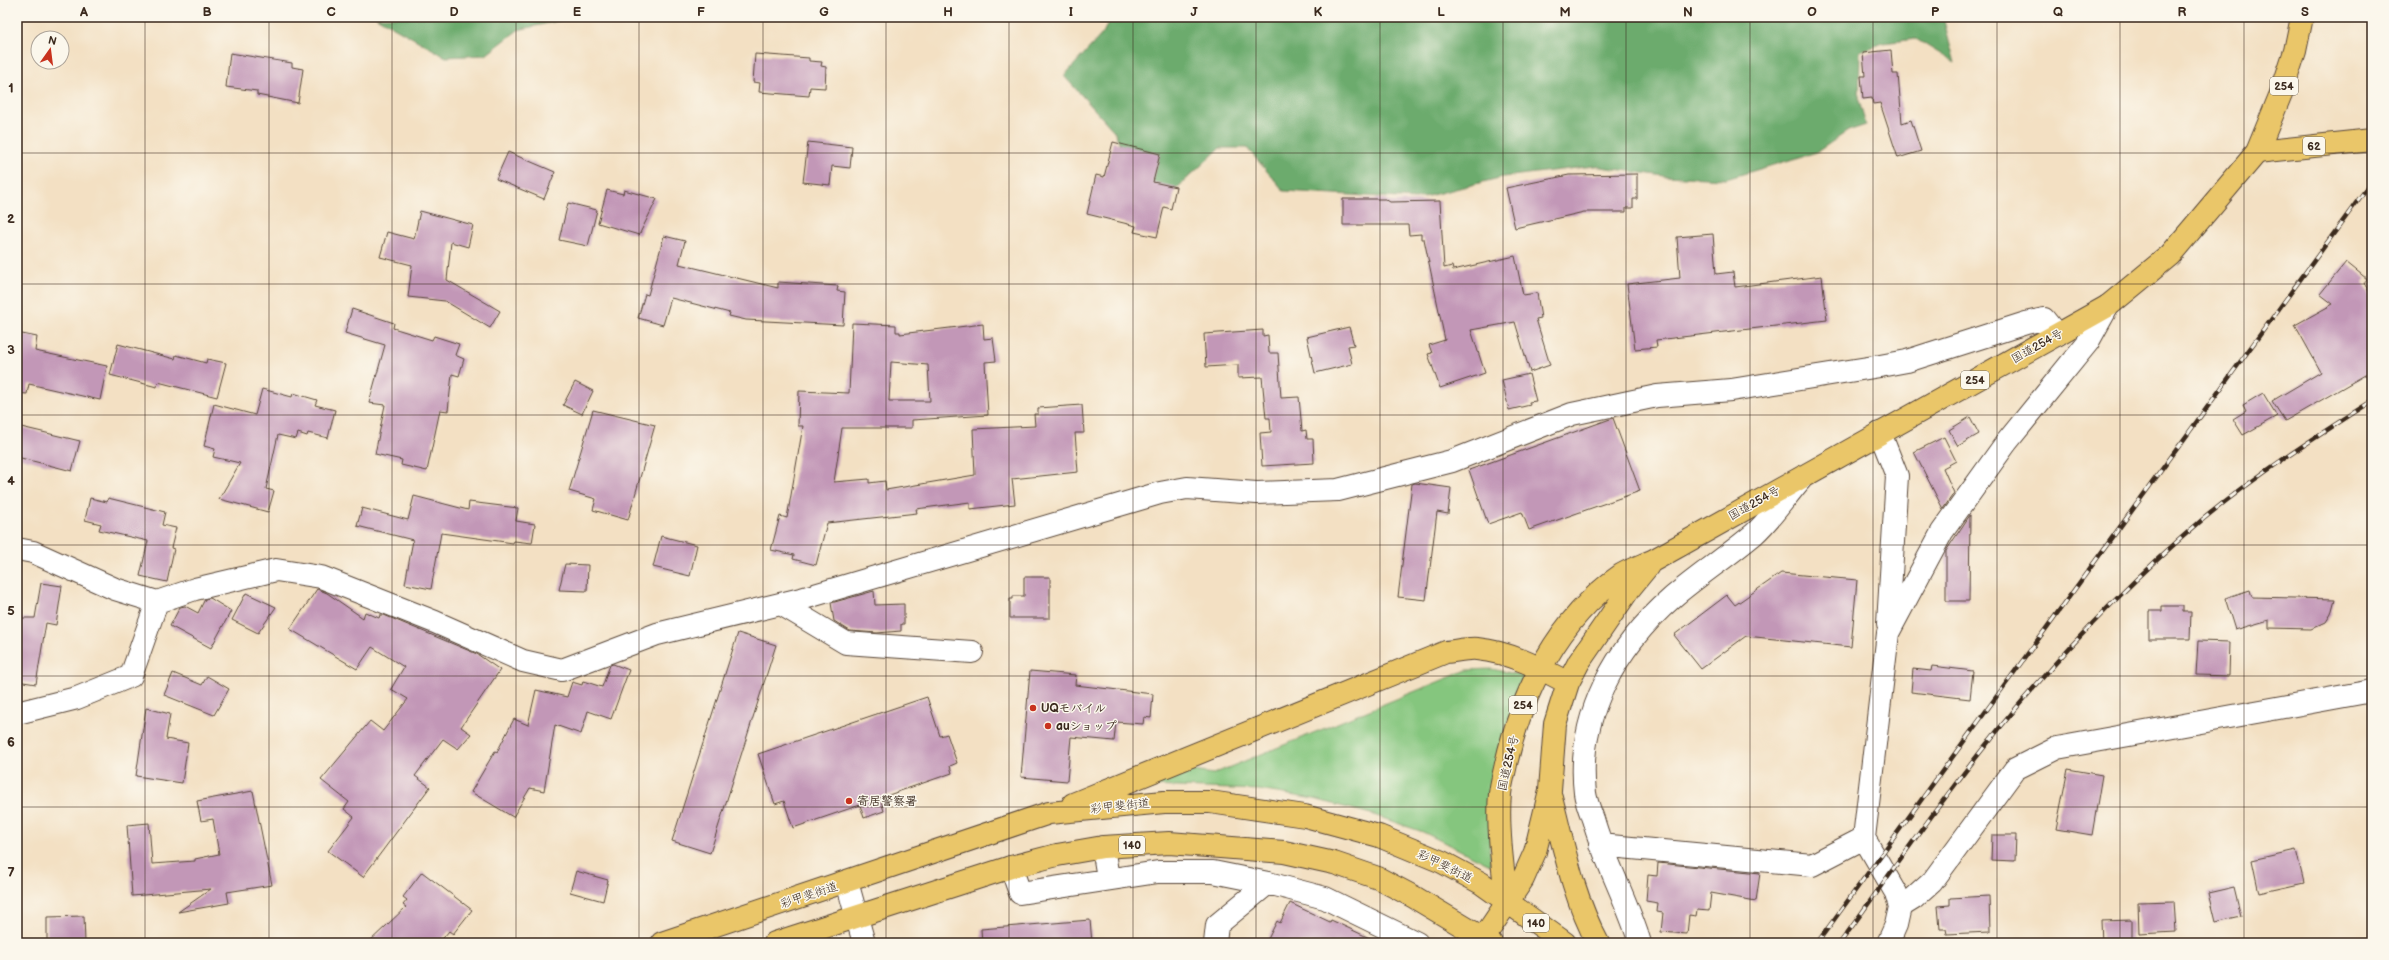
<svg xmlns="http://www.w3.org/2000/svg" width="2389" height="960" font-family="'Balsamiq Sans','Klee One',sans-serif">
<rect width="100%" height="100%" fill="#fbf7ec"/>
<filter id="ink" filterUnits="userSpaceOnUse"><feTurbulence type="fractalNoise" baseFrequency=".025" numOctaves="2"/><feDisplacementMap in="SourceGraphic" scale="8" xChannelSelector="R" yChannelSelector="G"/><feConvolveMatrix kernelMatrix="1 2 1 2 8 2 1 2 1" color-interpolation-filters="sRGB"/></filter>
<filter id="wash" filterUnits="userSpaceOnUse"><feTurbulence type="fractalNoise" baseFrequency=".012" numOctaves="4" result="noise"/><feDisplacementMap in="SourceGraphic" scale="16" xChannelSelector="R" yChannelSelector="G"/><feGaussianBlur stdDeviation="0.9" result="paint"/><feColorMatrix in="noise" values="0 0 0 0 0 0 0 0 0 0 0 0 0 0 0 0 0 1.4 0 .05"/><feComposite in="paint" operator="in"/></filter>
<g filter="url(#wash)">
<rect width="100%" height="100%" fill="#f3e0c3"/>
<path fill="#85c67e" stroke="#60784e" d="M 1492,669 L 1524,676 L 1506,729 L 1491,791 L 1490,865 L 1423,832 L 1371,814 L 1314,799 L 1259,790 L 1151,786 L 1188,770 L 1213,774 L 1467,670 Z"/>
<path fill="#6cab6d" stroke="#546a46" d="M 376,17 L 575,17 L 518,30 L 486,55 L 446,57 Z
M 1111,17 L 1943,17 L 1955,63 L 1916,39 L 1883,43 L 1860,51 L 1859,101 L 1866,125 L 1848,131 L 1817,152 L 1726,179 L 1664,176 L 1593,166 L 1503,177 L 1416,199 L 1284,191 L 1247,148 L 1220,148 L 1176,189 L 1145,181 L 1128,162 L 1114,131 L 1064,76 L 1103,33 Z"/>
<g id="blocks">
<path fill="#c297b7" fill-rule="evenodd" d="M 1891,50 L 1893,74 L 1898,74 L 1902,123 L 1911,120 L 1921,151 L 1898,158 L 1880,103 L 1873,104 L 1872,98 L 1863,99 L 1861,76 L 1865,76 L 1863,53 Z
M 230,53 L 292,63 L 292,67 L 303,69 L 298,103 L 257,95 L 257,91 L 226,87 Z
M 755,54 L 809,58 L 809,61 L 822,62 L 821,66 L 826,67 L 825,88 L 810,87 L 809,96 L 759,92 L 760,83 L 753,82 Z
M 808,142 L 852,147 L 850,168 L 832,166 L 830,185 L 803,182 Z
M 1113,142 L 1160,154 L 1153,182 L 1176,187 L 1171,209 L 1164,207 L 1157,237 L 1134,232 L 1136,226 L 1087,214 L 1096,175 L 1104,177 Z
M 508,152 L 555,172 L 544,199 L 496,179 Z
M 1637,174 L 1637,199 L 1633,199 L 1633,208 L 1626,208 L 1626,212 L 1584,212 L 1515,228 L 1506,188 L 1569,175 Z
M 607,190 L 623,194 L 624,190 L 657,199 L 639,235 L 598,223 Z
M 1343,199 L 1385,199 L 1390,202 L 1440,201 L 1444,268 L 1452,266 L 1453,270 L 1515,256 L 1523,295 L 1537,293 L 1541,318 L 1536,319 L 1550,365 L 1530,372 L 1515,322 L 1471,330 L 1485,373 L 1440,388 L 1428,354 L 1432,353 L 1429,345 L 1445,340 L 1424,239 L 1421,239 L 1421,234 L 1409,235 L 1408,225 L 1343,225 Z
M 568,203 L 597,210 L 588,246 L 559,240 Z
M 420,211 L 473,225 L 468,247 L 451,242 L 447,280 L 500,311 L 490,328 L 445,301 L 408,297 L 412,265 L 380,257 L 387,232 L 414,239 Z
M 1713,234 L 1716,274 L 1733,272 L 1735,287 L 1822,276 L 1827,320 L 1656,340 L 1657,347 L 1635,349 L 1627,284 L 1680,278 L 1677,237 Z
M 664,236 L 685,241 L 679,264 L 778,288 L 778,282 L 838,286 L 837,291 L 845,292 L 843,325 L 746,320 L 729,316 L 730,313 L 671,298 L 663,325 L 638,318 L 645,294 L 648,295 Z
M 2346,262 L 2367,279 L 2364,283 L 2372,297 L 2372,371 L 2285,421 L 2272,401 L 2321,372 L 2295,325 L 2333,304 L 2320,294 Z
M 352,309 L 394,323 L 393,328 L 432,340 L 434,336 L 459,344 L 455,355 L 464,359 L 459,376 L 452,374 L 448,411 L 440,410 L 427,471 L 401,465 L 402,460 L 375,454 L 385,405 L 369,403 L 385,345 L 345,333 Z
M 852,323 L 896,325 L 896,332 L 900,332 L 900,334 L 983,324 L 984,339 L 993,338 L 996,361 L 985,362 L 988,415 L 912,420 L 912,428 L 842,428 L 834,482 L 869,479 L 869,483 L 885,481 L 886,490 L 975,475 L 973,429 L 1035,426 L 1034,414 L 1038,414 L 1038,408 L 1082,405 L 1084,433 L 1075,433 L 1078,472 L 1012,479 L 1015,504 L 970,509 L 970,502 L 916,509 L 917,513 L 827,523 L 816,565 L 793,559 L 794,555 L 771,550 L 780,516 L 787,518 L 803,426 L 798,426 L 799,391 L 849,393 ZM 891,362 L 928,365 L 930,401 L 889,401 Z
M 1349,327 L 1354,345 L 1348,346 L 1352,364 L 1315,373 L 1307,337 Z
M 1263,330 L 1263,336 L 1268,335 L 1269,353 L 1278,353 L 1281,398 L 1299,397 L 1302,431 L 1306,430 L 1307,439 L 1313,439 L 1314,463 L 1262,466 L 1260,433 L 1271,432 L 1270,418 L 1266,418 L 1262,377 L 1238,378 L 1238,365 L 1206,367 L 1204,334 Z
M 17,333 L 37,337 L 35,351 L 107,366 L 100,400 L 29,384 L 27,394 L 17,393 Z
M 118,344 L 175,359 L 176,355 L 206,363 L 207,359 L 226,363 L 217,397 L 158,382 L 157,387 L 110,375 Z
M 1529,374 L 1536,401 L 1529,402 L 1530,405 L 1509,410 L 1502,380 Z
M 575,382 L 593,391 L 582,414 L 563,405 Z
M 262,389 L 292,397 L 293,393 L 317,400 L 315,405 L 335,410 L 328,438 L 308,433 L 307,436 L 298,433 L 296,439 L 278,435 L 266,489 L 274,491 L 268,512 L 219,499 L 240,463 L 213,457 L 215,449 L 204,446 L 214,404 L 255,415 Z
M 2263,393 L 2277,416 L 2243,435 L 2233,419 L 2246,411 L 2243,405 Z
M 593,410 L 655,425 L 628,520 L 593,510 L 596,499 L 569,491 Z
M 1970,417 L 1979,434 L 1958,446 L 1949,430 Z
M 1613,418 L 1640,491 L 1529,530 L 1522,512 L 1488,524 L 1469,470 Z
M 17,426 L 80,441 L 72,471 L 17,457 Z
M 1944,437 L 1956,461 L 1943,468 L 1954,493 L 1943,509 L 1914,452 Z
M 1415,483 L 1451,488 L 1448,514 L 1437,512 L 1426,600 L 1398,597 L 1412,484 Z
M 414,496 L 468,510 L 469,502 L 518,508 L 516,521 L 535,524 L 532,543 L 514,541 L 513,543 L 441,533 L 431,589 L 405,584 L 413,540 L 357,526 L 362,508 L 408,520 Z
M 90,498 L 107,502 L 108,498 L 165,512 L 162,525 L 176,528 L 171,548 L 174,549 L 167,582 L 140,576 L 148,541 L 99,530 L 101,524 L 85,520 Z
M 1970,515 L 1969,601 L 1946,601 L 1946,551 Z
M 661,536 L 697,545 L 690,576 L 653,567 Z
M 565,564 L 588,565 L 587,591 L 559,590 Z
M 1781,573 L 1857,580 L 1851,647 L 1746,636 L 1701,669 L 1674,635 L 1727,595 L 1735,605 Z
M 1024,577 L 1050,577 L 1050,618 L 1010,618 L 1010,599 L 1013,599 L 1013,596 L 1024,596 Z
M 41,583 L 62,586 L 56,625 L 46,623 L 36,684 L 17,681 L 17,618 L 35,618 Z
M 317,589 L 327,593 L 363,618 L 365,612 L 379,618 L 380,615 L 384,615 L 477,654 L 500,670 L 461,727 L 471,734 L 458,749 L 443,739 L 415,776 L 430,787 L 363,877 L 328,851 L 354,817 L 344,809 L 349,802 L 321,780 L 370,721 L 383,731 L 408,699 L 391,689 L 404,667 L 372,647 L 357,669 L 290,629 Z
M 2250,590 L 2252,597 L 2335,599 L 2331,614 L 2326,622 L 2311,629 L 2269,628 L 2269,620 L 2235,630 L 2225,598 Z
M 874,591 L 875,605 L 904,604 L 904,624 L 901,624 L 901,631 L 877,633 L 850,631 L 834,621 L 831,603 Z
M 246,593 L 276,607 L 258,633 L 232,620 Z
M 210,598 L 231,611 L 211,648 L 170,626 L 180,607 L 185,606 L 198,613 L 205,599 Z
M 2162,606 L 2183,606 L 2183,612 L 2191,612 L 2190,639 L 2149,639 L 2149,611 L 2162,611 Z
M 738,633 L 776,645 L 710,853 L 672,841 Z
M 2198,641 L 2230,642 L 2229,676 L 2196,675 Z
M 613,664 L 629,670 L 611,719 L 588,711 L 581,734 L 555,725 L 544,791 L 530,788 L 513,817 L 471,792 L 495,751 L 497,752 L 514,719 L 528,725 L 536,690 L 567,697 L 572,682 L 582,685 L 583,681 L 602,687 L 610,665 Z
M 1932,666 L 1973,671 L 1970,699 L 1911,692 L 1913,669 L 1931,671 Z
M 1030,671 L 1076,675 L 1075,685 L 1153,694 L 1151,718 L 1144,717 L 1143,724 L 1116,722 L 1114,741 L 1071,737 L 1067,781 L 1021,777 Z
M 173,673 L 202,685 L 207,676 L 229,689 L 214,715 L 164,695 Z
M 927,697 L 940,736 L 947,734 L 957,763 L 950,766 L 952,773 L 880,798 L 884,811 L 864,818 L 860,805 L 793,828 L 784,801 L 775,804 L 758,754 Z
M 146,708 L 170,714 L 166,739 L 188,743 L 182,783 L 136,776 Z
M 2068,769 L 2102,775 L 2092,835 L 2056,829 Z
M 253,791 L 272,885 L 227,892 L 229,903 L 178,912 L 211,889 L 132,896 L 127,825 L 149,823 L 152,864 L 195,861 L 195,859 L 219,854 L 213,819 L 201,821 L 197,801 Z
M 1992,835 L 2016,835 L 2015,861 L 1991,860 Z
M 2296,850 L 2304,883 L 2259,893 L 2252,860 Z
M 1658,863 L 1760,873 L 1756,901 L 1711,893 L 1709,911 L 1697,910 L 1696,916 L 1689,915 L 1687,934 L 1661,932 L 1663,913 L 1657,912 L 1658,903 L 1646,901 L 1648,875 L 1657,876 Z
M 576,871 L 608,880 L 603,901 L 570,892 Z
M 422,872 L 472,910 L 453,934 L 449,931 L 439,943 L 368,943 L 406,907 L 403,905 L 407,900 L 403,897 Z
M 2234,887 L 2241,916 L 2215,922 L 2208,893 Z
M 1989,896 L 1990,932 L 1947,934 L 1946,929 L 1940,929 L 1938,906 L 1950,905 L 1950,898 Z
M 2174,901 L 2176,932 L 2139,934 L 2138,902 Z
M 1290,903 L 1330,922 L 1331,920 L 1380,943 L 1266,943 L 1277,921 L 1280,923 Z
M 84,916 L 85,943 L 47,943 L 47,917 Z
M 1090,920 L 1092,943 L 982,943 L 981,929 Z
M 2132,920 L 2132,943 L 2102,943 L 2101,921 Z"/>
</g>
</g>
<g filter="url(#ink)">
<use href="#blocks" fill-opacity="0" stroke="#574537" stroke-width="1"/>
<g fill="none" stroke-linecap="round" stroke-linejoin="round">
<g stroke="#574537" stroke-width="24">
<path id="minor" d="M 1880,433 L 1897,476 L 1888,624
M 17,549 L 33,552 L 115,589 L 157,602 L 195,589 L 276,570 L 321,577 L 435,622 L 523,661 L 562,670 L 657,634 L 801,599 L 1160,493 L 1187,488 L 1257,493 L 1338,490 L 1452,461 L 1572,414 L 1657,396 L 1731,390 L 1880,366 L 1907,361 L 2026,323 L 2044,319 L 2057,335
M 781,604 L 846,643 L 972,652
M 17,713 L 77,698 L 131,676 L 157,602
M 1600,845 L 1812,865 L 1864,838
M 1103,847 L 1108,878
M 1011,867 L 1020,893 L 1158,872 L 1213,872 L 1268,883 L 1325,898 L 1417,943
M 847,882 L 864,943
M 1900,907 L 1913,899 L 1932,882 L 2015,769 L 2057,748 L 2372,691
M 1215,943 L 1217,925 L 1268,883
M 1640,943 C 1627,900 1605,862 1593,819 C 1590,811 1586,801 1585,793 C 1576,716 1616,647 1673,597 C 1699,575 1728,556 1754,534 C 1771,519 1786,496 1801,479
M 1888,943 L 1896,925 L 1900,907 L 1896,893 L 1864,838 L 1888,633 L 1942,532 L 2006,443 L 2088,342 L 2108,306"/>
</g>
<g stroke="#574537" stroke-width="24">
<path id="major" d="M 2257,152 L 2372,140"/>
</g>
<g stroke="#574537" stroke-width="24">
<path id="highway" d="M 1551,797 C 1564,847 1573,897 1598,943
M 1073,804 L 1446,652 C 1456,651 1468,648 1477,649 C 1510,652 1540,668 1568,683
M 1507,903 C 1503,871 1497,825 1500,794 C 1501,784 1504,774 1506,764 C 1522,692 1558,619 1621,575 C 1631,569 1643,565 1654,560 L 2108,306 L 2170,255 L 2257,152 L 2282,91 L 2295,51 L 2302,17
M 1484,937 L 1523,879 L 1535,852 L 1550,790 L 1555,724 L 1568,683 L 1579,662 L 1630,588 L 1648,566
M 662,943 L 1049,813 L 1164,802 L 1210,802 L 1305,816 L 1379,836 L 1442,862 L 1481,883 L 1565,943
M 775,943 L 1011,867 L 1057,855 L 1103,847 L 1169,843 L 1284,852 L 1334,863 L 1378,878 L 1414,897 L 1491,943"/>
</g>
<use href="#minor" stroke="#fff" stroke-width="22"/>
<use href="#major" stroke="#eac669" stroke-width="22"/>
<use href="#highway" stroke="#eac669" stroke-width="22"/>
<g stroke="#3b2a1e" stroke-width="4.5">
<path id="rail" d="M 1817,943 L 2372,181
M 1840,943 C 1898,863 1954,781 2018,706 C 2074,640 2136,576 2202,520 C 2255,476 2314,438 2372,401"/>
</g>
<use href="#rail" stroke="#fbf7ec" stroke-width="3" stroke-dasharray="9" stroke-linecap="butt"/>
</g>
</g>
<path fill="none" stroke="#3b2a1e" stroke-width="1" stroke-opacity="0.55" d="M 145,17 L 145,943M 269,17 L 269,943M 392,17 L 392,943M 516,17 L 516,943M 639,17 L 639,943M 763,17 L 763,943M 886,17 L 886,943M 1009,17 L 1009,943M 1133,17 L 1133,943M 1256,17 L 1256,943M 1380,17 L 1380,943M 1503,17 L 1503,943M 1626,17 L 1626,943M 1750,17 L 1750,943M 1873,17 L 1873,943M 1997,17 L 1997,943M 2120,17 L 2120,943M 2244,17 L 2244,943M 17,153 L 2372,153M 17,284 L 2372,284M 17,415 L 2372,415M 17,545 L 2372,545M 17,676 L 2372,676M 17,807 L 2372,807"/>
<g fill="#c8321e" stroke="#fbf7ec" stroke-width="1.5">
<circle cx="1033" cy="708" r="4"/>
<circle cx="1048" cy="726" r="4"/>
<circle cx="849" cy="801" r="4"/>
</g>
<g text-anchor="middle" stroke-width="3" stroke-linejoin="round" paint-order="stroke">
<g fill="#fbf7ec" stroke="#75685c" stroke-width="1">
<rect x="2270" y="77" width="28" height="18" rx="3"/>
<rect x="2303" y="137" width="22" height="18" rx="3"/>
<rect x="1961" y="371" width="28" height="18" rx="3"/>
<rect x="1509" y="696" width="28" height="18" rx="3"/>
<rect x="1119" y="836" width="26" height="18" rx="3"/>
<rect x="1523" y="914" width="26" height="18" rx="3"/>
</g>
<g font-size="11" font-weight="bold" fill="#3b2a1e">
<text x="2284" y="90">254</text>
<text x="2314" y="150">62</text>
<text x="1975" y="384">254</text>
<text x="1523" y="709">254</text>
<text x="1132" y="849">140</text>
<text x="1536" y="927">140</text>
</g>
<g font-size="12" fill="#3b2a1e" stroke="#fbf7ec">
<text transform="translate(2037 346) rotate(-29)" y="4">国道254号</text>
<text transform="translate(1754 503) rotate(-29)" y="4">国道254号</text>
<text transform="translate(1508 763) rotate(-77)" y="4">国道254号</text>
<text transform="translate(1120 806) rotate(-6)" y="4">彩甲斐街道</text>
<text transform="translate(1445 866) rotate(26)" y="4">彩甲斐街道</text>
<text transform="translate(809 895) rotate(-18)" y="4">彩甲斐街道</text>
</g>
<g font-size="12" font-weight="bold" fill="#3b2a1e" stroke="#fbf7ec" text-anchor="start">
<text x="1041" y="712">UQモバイル</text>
<text x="1056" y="730">auショップ</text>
<text x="857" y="805">寄居警察署</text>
</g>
</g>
<rect width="2389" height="960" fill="none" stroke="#fbf7ec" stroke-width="44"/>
<g transform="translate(50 50) rotate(14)"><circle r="19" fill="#fbf7ec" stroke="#aea59a"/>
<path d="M0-3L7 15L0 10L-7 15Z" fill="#c8321e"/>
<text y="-6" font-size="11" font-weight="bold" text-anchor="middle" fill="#3b2a1e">N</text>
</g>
<rect x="22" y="22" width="2345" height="916" fill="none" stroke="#3b2a1e" stroke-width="1.5"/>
<g font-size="13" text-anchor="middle" font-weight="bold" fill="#3b2a1e">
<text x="84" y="16">A</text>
<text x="207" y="16">B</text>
<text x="331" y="16">C</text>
<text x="454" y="16">D</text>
<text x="577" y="16">E</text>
<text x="701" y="16">F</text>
<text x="824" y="16">G</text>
<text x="948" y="16">H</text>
<text x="1071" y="16">I</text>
<text x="1194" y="16">J</text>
<text x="1318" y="16">K</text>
<text x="1441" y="16">L</text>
<text x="1565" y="16">M</text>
<text x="1688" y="16">N</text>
<text x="1812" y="16">O</text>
<text x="1935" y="16">P</text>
<text x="2058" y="16">Q</text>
<text x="2182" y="16">R</text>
<text x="2305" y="16">S</text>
<text x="11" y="92">1</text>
<text x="11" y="223">2</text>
<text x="11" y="354">3</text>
<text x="11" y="485">4</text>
<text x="11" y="615">5</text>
<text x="11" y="746">6</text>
<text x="11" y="877">7</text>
</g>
</svg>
